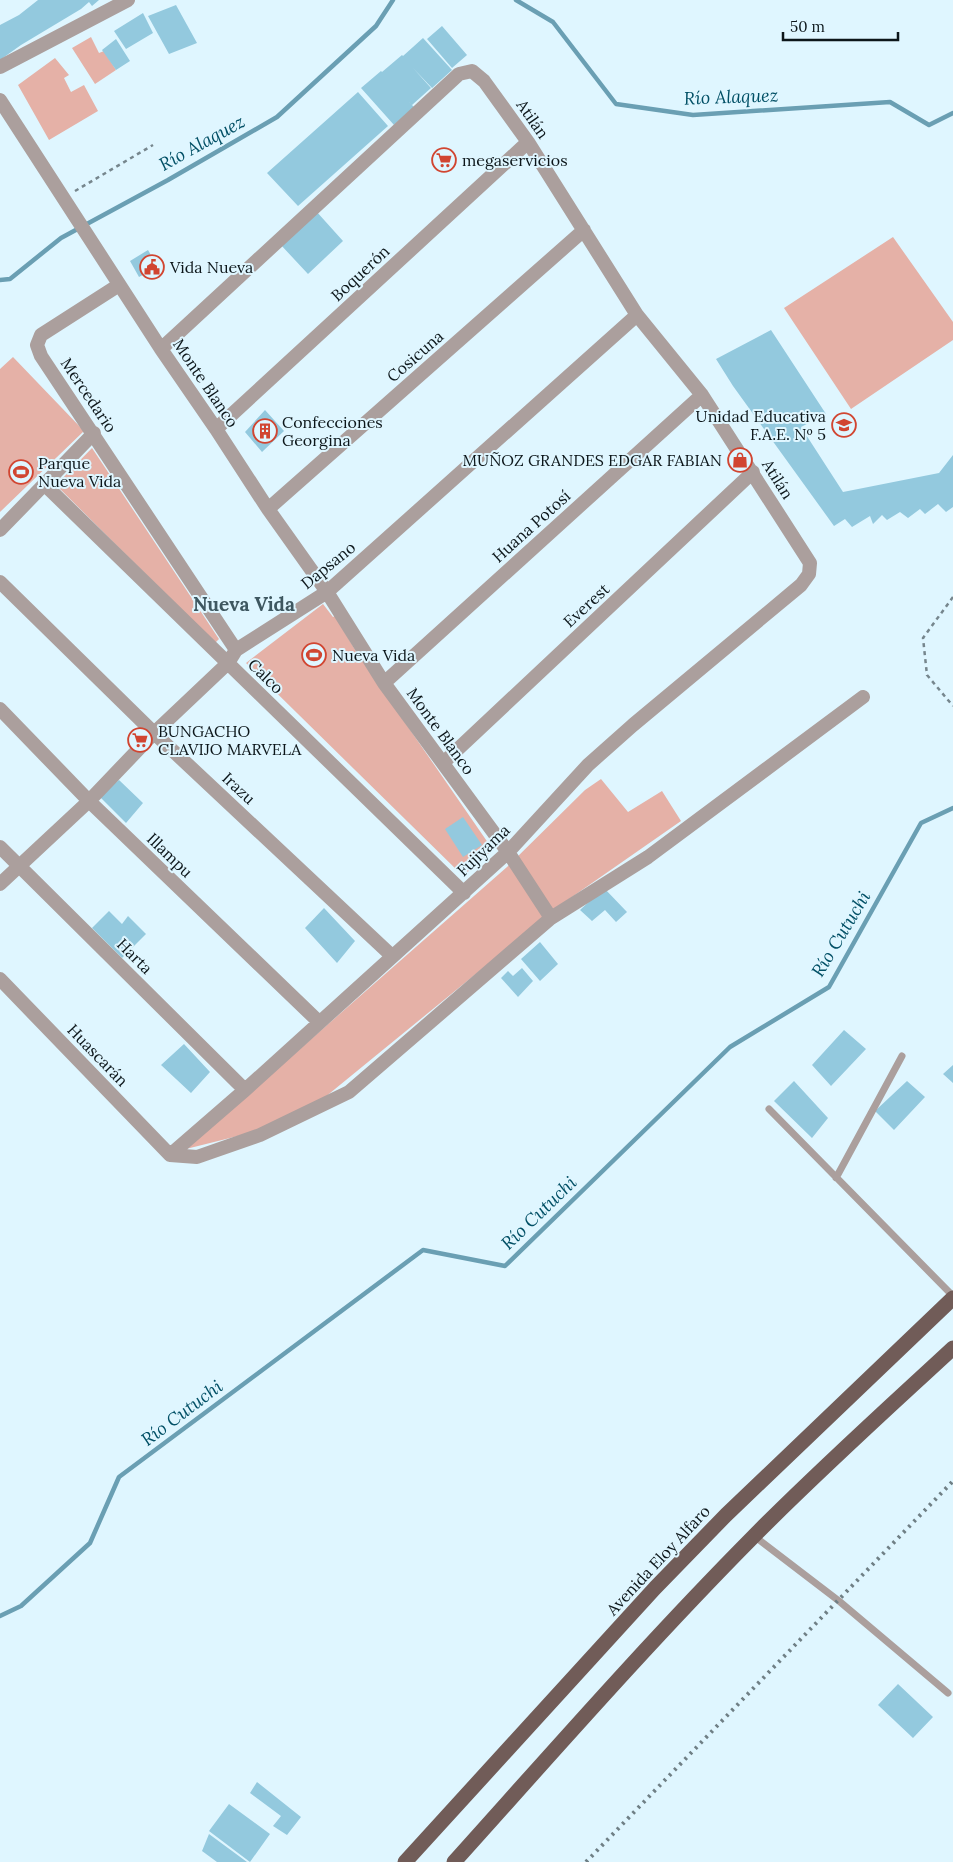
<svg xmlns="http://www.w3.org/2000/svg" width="953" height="1862" font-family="Lora,serif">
<rect width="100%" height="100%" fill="#dff6ff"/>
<path fill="#e5b1a7" d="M 91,37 L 99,53 L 104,51 L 116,70 L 95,84 L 72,48 Z
M 55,58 L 69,75 L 64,78 L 71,92 L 84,85 L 98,111 L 49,140 L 18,85 Z
M 893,237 L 953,322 L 953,340 L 851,409 L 784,308 Z
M 13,357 L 84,431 L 0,512 L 0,369 Z
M 92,448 L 219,639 L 215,643 L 56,485 Z
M 323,604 L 333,617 L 335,616 L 357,653 L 493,850 L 463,876 L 246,663 Z
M 601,779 L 628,812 L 662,791 L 681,821 L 559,906 L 324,1098 L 254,1132 L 186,1149 L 507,867 L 585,790 Z"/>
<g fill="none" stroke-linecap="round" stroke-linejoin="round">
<path stroke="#6a9fb3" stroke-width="4.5" d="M 516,0 L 553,22 L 616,104 L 693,115 L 890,102 L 929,125 L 953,113
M 0,280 L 10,279 L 61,238 L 168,180 L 277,117 L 376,26 L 393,0
M 0,1616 L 21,1606 L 90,1543 L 119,1477 L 423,1250 L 505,1266 L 730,1047 L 829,987 L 921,823 L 953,808"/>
</g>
<path fill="#93c9de" d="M 38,0 L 99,0 L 92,6 L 89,2 L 81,9 L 21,45 L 0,60 L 0,25 L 19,15 Z
M 176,5 L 197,43 L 169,54 L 148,16 Z
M 143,13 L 153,33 L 126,49 L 114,31 Z
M 442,26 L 467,55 L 452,68 L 427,39 Z
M 423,38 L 452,70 L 432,88 L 413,68 L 431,88 L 412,105 L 408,101 L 414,107 L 394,125 L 361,88 L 381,71 L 382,72 L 402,55 L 403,56 Z
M 116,39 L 130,61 L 116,70 L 102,50 Z
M 358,92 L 388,126 L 298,206 L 267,173 Z
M 316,211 L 343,241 L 308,274 L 280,244 Z
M 148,250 L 158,267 L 139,277 L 130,261 Z
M 771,330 L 826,414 L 801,427 L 843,492 L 939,473 L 953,455 L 953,507 L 946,512 L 938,504 L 925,514 L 920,509 L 908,518 L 900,512 L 887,520 L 882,515 L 873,524 L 870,516 L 852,527 L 845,519 L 834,526 L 733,386 L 716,359 Z
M 265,410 L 284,431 L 262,452 L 245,432 Z
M 119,780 L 143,803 L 126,823 L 99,796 Z
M 463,817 L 482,845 L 463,857 L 445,829 Z
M 604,888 L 627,912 L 616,922 L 605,910 L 592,921 L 580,910 Z
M 324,908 L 355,941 L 337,963 L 305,928 Z
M 109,911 L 122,924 L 128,916 L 146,934 L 122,958 L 92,928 Z
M 540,942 L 558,964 L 540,981 L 521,959 Z
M 522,968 L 533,981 L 518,997 L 501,978 L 508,971 L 513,976 Z
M 844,1030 L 866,1049 L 831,1086 L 812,1065 Z
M 184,1044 L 210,1072 L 191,1093 L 161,1065 Z
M 953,1065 L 953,1083 L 943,1074 Z
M 794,1081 L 828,1118 L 812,1138 L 774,1101 Z
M 907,1081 L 925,1097 L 894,1130 L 875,1111 Z
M 898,1684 L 933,1717 L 913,1738 L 878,1705 Z
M 257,1782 L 301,1817 L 287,1835 L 273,1826 L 281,1816 L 250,1793 Z
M 229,1804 L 270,1834 L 250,1862 L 209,1831 Z
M 209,1834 L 247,1862 L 217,1862 L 202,1851 Z"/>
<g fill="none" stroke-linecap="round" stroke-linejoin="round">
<path stroke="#76868d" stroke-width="2.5" stroke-dasharray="4 4" stroke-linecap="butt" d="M 75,191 L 153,145
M 953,597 L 923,638 L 927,675 L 953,706"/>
<path stroke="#ab9f9d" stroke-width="7" d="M 769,1109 L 953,1296
M 836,1178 L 902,1056
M 754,1536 L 839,1601 L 948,1693"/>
<path stroke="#ab9f9d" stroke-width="14" d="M 0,67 L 128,0
M 0,100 L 161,349 L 216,429 L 268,509 L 327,592 L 384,683 L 508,852 L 551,918 L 648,857 L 863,697
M 119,285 L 41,335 L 37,345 L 41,356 L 236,650
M 161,349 L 459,74 L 472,71 L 484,81 L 528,142 L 637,315 L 702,395 L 810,563 L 809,574 L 801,585 L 633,725 L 588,765 L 508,852 L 245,1090 L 170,1155
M 216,429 L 528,142
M 44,484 L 464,893
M 268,509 L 584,230
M 0,530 L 94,433
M 0,582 L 154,733 L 392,956
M 384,683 L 702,395
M 0,709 L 89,801 L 319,1022
M 443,763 L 753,472
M 0,847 L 245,1090
M 0,884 L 89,801 L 154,733 L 228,663 L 236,650 L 327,592 L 637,315
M 0,979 L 170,1155
M 170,1155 L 197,1157 L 260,1135 L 349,1092 L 551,918"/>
<path stroke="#715c58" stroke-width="15" d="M 405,1862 L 655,1588 L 726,1515 L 953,1298
M 454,1862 C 552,1753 649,1642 753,1537 C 817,1472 886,1410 953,1348"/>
<path stroke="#6f7f85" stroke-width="4" stroke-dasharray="2.5 5" stroke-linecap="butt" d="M 586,1862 L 953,1481"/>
</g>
<defs>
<g id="supermarket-ring" transform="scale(1.25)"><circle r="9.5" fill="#dff6ff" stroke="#d14531" stroke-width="1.5"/><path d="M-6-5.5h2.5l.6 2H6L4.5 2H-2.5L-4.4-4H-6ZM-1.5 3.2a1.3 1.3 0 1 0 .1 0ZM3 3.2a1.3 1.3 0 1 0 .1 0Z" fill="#d14531"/></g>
<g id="civic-ring" transform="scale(1.25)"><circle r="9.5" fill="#dff6ff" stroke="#d14531" stroke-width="1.5"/><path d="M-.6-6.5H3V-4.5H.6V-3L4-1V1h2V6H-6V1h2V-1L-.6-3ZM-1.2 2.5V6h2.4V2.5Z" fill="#d14531"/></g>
<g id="school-ring" transform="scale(1.25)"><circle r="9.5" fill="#dff6ff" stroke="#d14531" stroke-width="1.5"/><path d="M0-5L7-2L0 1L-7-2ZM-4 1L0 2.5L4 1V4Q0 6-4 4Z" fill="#d14531"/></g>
<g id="building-ring" transform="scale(1.25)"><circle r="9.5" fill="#dff6ff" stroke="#d14531" stroke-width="1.5"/><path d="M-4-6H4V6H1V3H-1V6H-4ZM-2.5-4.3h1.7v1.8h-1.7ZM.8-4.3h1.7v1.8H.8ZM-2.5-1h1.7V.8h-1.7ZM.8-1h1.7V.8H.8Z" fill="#d14531"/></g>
<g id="shop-ring" transform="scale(1.25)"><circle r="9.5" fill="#dff6ff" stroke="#d14531" stroke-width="1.5"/><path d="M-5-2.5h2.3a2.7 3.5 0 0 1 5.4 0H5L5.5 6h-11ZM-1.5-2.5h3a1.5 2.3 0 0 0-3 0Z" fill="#d14531"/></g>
<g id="stadium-ring" transform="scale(1.25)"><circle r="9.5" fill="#dff6ff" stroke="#d14531" stroke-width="1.5"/><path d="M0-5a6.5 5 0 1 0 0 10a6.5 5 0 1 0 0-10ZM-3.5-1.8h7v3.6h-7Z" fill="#d14531"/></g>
</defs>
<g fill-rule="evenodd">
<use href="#supermarket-ring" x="444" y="160"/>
<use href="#civic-ring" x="152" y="267"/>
<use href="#school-ring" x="844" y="425"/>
<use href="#building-ring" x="265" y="431"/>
<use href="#shop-ring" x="740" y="460"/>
<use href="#stadium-ring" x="21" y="472"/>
<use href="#stadium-ring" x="314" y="655"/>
<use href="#supermarket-ring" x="140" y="740"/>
</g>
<g text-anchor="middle" stroke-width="4" stroke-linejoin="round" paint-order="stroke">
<g font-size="16" fill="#0c161a" stroke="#dff6ff">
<text transform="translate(533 119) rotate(55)" y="6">Atilán</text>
<text transform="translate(360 273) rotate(-43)" y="6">Boquerón</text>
<text transform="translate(415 356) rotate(-41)" y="6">Cosicuna</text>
<text transform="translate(206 383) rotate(56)" y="6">Monte Blanco</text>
<text transform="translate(89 395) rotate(56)" y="6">Mercedario</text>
<text transform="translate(778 479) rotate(58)" y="6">Atilán</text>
<text transform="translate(531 526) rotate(-42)" y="6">Huana Potosí</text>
<text transform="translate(328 565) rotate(-39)" y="6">Dapsano</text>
<text transform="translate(586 605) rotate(-43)" y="6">Everest</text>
<text transform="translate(266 676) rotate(44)" y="6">Calco</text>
<text transform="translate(441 731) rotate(54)" y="6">Monte Blanco</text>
<text transform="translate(239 788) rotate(43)" y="6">Irazu</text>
<text transform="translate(483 850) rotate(-44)" y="6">Fujiyama</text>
<text transform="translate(170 855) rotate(44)" y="6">Illampu</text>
<text transform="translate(135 956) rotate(45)" y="6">Harta</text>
<text transform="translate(98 1055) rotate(46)" y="6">Huascarán</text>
<text transform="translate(658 1560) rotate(-47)" y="6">Avenida Eloy Alfaro</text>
</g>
<g font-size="16" fill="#0c161a" stroke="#dff6ff" text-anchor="start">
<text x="462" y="166">megaservicios</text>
<text x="170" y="273">Vida Nueva</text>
<text x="826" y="422" text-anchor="end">Unidad Educativa<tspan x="826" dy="18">F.A.E. Nº 5</tspan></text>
<text x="282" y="428">Confecciones<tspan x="282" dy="18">Georgina</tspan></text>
<text x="722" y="466" text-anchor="end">MUÑOZ GRANDES EDGAR FABIAN</text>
<text x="38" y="469">Parque<tspan x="38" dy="18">Nueva Vida</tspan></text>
<text x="332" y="661">Nueva Vida</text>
<text x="158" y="737">BUNGACHO<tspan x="158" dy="18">CLAVIJO MARVELA</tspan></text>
</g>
<g font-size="18" font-style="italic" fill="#025066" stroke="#dff6ff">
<text transform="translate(731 97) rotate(-2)" y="6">Río Alaquez</text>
<text transform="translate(202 143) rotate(-29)" y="6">Río Alaquez</text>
<text transform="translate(841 934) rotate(-59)" y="6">Río Cutuchi</text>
<text transform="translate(539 1213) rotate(-44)" y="6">Río Cutuchi</text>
<text transform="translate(182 1413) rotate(-37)" y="6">Río Cutuchi</text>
</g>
<g font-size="19" font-weight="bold" fill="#3e5760" stroke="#dff6ff">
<text x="244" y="611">Nueva Vida</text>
</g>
</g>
<path d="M783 32v8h115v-8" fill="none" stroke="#0c161a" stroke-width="2.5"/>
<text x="790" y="32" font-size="15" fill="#0c161a" stroke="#dff6ff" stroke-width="4" paint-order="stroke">50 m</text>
</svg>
